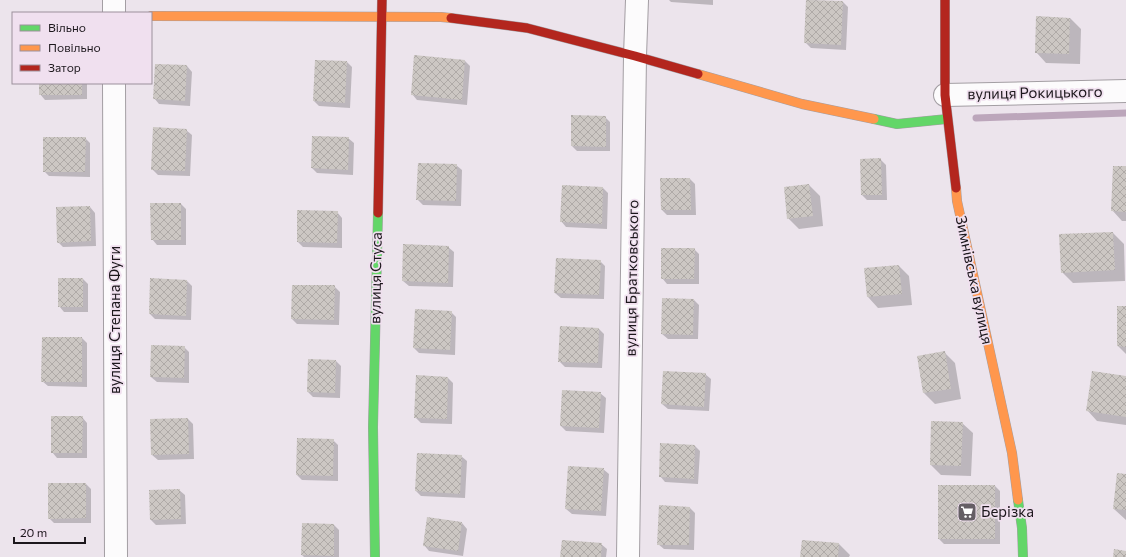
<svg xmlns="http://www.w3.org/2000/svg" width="1126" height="557" font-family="Commissioner,sans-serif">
<defs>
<pattern id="building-cross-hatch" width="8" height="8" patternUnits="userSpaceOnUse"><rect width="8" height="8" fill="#ccc7c3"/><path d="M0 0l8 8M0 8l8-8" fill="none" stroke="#afaaa7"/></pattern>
</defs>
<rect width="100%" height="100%" fill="#ece4ec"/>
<path fill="#0003" d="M 669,0 L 713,0 L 713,5 L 671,2 Z
M 807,0 L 843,2 L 848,7 L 846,50 L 811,48 L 805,42 Z
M 1070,18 L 1081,29 L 1080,64 L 1046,63 L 1036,52 Z
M 415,56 L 465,61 L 470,66 L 467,105 L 417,100 L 412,94 Z
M 347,62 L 352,67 L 350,108 L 319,106 L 314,101 Z
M 187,66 L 192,72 L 190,106 L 159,104 L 154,98 Z
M 40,83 L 87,83 L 87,99 L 45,100 L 40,94 Z
M 605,117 L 610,122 L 610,151 L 577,151 L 572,146 Z
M 186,130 L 192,135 L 190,176 L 158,175 L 152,169 Z
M 85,138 L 90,143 L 90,177 L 49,176 L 44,171 Z
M 348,138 L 354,143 L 353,175 L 317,173 L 312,168 Z
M 880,159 L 886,165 L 887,200 L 867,200 L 862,195 Z
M 456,165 L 462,170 L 461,206 L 423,205 L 417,199 Z
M 1126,167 L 1126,221 L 1122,221 L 1112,210 Z
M 690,179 L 695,184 L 696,215 L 667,215 L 662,210 Z
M 809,185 L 820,196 L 823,226 L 799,229 L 788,218 Z
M 563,186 L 603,188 L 608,193 L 607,229 L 566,227 L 561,221 Z
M 181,204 L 186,209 L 186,245 L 157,245 L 152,239 Z
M 90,207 L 95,213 L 96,246 L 63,247 L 58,242 Z
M 337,212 L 342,218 L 342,248 L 303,247 L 298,242 Z
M 1113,233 L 1124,244 L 1125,281 L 1073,283 L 1062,272 Z
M 448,247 L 454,252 L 453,287 L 409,286 L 403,281 Z
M 694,249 L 699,254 L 699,284 L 667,284 L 662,278 Z
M 600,261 L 605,266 L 604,299 L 561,298 L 555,293 Z
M 899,266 L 909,276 L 912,305 L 878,308 L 868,297 L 865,269 Z
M 83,279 L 88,284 L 88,312 L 64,312 L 59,306 Z
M 187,281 L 192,286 L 191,320 L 155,319 L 150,314 Z
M 334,286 L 340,292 L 339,325 L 297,324 L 292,319 Z
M 694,300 L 699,305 L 698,339 L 668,339 L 662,334 Z
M 1126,307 L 1126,354 L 1118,346 Z
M 416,311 L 451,312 L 456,317 L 455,355 L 419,353 L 414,348 Z
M 599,329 L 604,334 L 602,368 L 565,367 L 559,361 Z
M 82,338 L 87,343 L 87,387 L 48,386 L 42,381 Z
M 184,347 L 189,352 L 189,383 L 157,382 L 151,377 Z
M 944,352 L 955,363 L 961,399 L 935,404 L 924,393 L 918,357 Z
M 336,361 L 341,366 L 340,398 L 313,397 L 308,392 Z
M 705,374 L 711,379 L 709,411 L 668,409 L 662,404 Z
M 1126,377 L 1126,425 L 1097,421 L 1087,410 Z
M 448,378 L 453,383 L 452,424 L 421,423 L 415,417 Z
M 600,393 L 606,398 L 604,433 L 566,431 L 561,426 Z
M 82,417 L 87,423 L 87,458 L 57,458 L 52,452 Z
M 188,419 L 193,424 L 194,459 L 158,460 L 152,455 Z
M 962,423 L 973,433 L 971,476 L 941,475 L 931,465 Z
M 333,440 L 338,445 L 338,481 L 302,480 L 297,475 Z
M 695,446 L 700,451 L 698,484 L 665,482 L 660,476 Z
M 461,456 L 467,461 L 465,498 L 421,496 L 416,491 Z
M 603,469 L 609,474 L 606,516 L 572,514 L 566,509 Z
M 1126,475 L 1126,520 L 1114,509 Z
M 86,484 L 91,489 L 91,523 L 54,523 L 49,518 Z
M 995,486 L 1000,491 L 1000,544 L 944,544 L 939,539 Z
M 179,490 L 185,495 L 186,524 L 156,525 L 151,520 Z
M 690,508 L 695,513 L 694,550 L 664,549 L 658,544 Z
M 462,523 L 467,529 L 463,556 L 429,551 L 424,545 Z
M 303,524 L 334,525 L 339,530 L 339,557 L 304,557 L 302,555 Z
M 601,544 L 607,549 L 606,557 L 561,557 Z
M 839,544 L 850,555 L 849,557 L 801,557 Z"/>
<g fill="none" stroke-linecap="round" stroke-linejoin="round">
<path stroke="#bca6bb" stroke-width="7" d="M 976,118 L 1126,113"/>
</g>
<path fill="url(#building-cross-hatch)" d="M 806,0 L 843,1 L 841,45 L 804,43 Z
M 1036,16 L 1070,18 L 1069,54 L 1035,53 Z
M 414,55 L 465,60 L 462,100 L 411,95 Z
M 315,60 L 347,61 L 345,103 L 313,101 Z
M 155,64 L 187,65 L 185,101 L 153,99 Z
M 39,83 L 82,83 L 82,95 L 39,95 Z
M 571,115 L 606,116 L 606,147 L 571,146 Z
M 153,127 L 187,129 L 185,171 L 151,170 Z
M 312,136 L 349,137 L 348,170 L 311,168 Z
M 43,137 L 86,137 L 85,172 L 43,172 Z
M 881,158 L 882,195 L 861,195 L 860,159 Z
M 418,163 L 457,164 L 456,201 L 416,200 Z
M 1113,166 L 1126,166 L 1126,212 L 1111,211 Z
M 660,178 L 690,178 L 691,210 L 661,210 Z
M 809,184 L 813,216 L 787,219 L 784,187 Z
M 562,185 L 603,187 L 602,224 L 560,222 Z
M 150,203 L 181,203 L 181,240 L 151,240 Z
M 90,206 L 91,241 L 57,243 L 56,207 Z
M 297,210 L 338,211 L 337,243 L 297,242 Z
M 1113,232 L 1115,270 L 1061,273 L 1059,234 Z
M 403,244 L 449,246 L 448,283 L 402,281 Z
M 661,248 L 695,248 L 694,279 L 661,279 Z
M 556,258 L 601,260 L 599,295 L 554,293 Z
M 899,265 L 902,294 L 867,297 L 864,268 Z
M 58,278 L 83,278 L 83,307 L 58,307 Z
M 150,278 L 187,280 L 186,316 L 149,314 Z
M 292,285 L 335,285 L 334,320 L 291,319 Z
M 662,298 L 694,299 L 693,335 L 661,334 Z
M 1117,306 L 1126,306 L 1126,347 L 1117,346 Z
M 415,309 L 452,311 L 450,350 L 413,348 Z
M 560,326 L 599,328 L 598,363 L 558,362 Z
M 42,337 L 82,337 L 82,382 L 41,382 Z
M 151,345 L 185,346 L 184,378 L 150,377 Z
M 945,351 L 951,389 L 923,393 L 917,356 Z
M 308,359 L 336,360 L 335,393 L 307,392 Z
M 663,371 L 706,373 L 704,407 L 661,404 Z
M 1092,371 L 1126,376 L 1126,417 L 1086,411 Z
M 416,375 L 448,377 L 447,419 L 414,418 Z
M 562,390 L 601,392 L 599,428 L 560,426 Z
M 51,416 L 83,416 L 82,453 L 51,453 Z
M 188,418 L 189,454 L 151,455 L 150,419 Z
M 931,421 L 963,422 L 961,466 L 930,465 Z
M 297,438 L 334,439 L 333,476 L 296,475 Z
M 660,443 L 695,445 L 694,479 L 659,477 Z
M 417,453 L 462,455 L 460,494 L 415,491 Z
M 568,466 L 604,468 L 601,511 L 565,509 Z
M 1117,473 L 1126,474 L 1126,510 L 1113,509 Z
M 48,483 L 86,483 L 86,518 L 48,519 Z
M 938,485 L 995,485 L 995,539 L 938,539 Z
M 180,489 L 181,519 L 150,520 L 149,490 Z
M 659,505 L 690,507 L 689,545 L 657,545 Z
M 427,517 L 462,522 L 458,551 L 423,546 Z
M 302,523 L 334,524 L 334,556 L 301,555 Z
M 562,540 L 602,543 L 601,557 L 560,557 Z
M 802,540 L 839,543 L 838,557 L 800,557 Z
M 1114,549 L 1126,551 L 1126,557 L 1113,557 Z"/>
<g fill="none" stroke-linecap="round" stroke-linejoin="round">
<g stroke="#a39ea3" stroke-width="24">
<path id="street" d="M 114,13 L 114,0
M 114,83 L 116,557
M 945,95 L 1126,91
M 628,557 L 635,56 L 637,0"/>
</g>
<g stroke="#a39ea3" stroke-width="10">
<path id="fast" d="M 874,119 L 897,124 L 947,119
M 1018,500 L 1022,528 L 1023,557
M 375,557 L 373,427 L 378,213"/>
</g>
<g stroke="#a39ea3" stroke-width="10">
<path id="slow" d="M 151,16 L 441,17 L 451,18
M 698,74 L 802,104 L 874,119
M 956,188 L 957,201 L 1012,453 L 1018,500"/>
</g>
<g stroke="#a39ea3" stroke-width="10">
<path id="jam" d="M 945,0 L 945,95 L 956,188
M 451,18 L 527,28 L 635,56 L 698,74
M 378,213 L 382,0"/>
</g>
<use href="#street" stroke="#fcfbfc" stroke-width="22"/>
<use href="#fast" stroke="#63d668" stroke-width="9"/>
<use href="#slow" stroke="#ff974d" stroke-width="9"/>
<use href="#jam" stroke="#b3261e" stroke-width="9"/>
</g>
<defs>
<g id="supermarket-square" transform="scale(1)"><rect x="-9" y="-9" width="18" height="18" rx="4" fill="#655f65" stroke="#f0e0ef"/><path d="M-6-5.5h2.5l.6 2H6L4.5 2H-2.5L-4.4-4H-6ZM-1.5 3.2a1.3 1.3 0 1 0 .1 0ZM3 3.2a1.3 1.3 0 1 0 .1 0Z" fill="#fff"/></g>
</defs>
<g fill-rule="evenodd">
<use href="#supermarket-square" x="967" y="512"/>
</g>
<g text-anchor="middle" stroke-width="3.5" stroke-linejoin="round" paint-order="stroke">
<g font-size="15" fill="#1c171c" stroke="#f0e0ef">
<text transform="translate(1035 93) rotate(-1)" y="5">вулиця Рокицького</text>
<text transform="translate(376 278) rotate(-89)" y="5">вулиця Стуса</text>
<text transform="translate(632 278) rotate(-89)" y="5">вулиця Братковського</text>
<text transform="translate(974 280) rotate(78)" y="5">Зимнівська вулиця</text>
<text transform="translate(115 320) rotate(-90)" y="5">вулиця Степана Фуги</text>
</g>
<g font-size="15" fill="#1c171c" stroke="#f0e0ef" text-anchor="start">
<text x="981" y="517">Берізка</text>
</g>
</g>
<rect x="12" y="12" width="140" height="72" fill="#f0e0ef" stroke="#9b909b"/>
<rect x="20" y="25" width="20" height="6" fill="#63d668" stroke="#9b909b"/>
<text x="48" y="32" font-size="12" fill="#1c171c">Вільно</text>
<rect x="20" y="45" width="20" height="6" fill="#ff974d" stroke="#9b909b"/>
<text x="48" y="52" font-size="12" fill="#1c171c">Повільно</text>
<rect x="20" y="65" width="20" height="6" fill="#b3261e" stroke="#9b909b"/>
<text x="48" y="72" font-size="12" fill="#1c171c">Затор</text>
<path d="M14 537v6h71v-6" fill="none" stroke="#1c171c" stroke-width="2"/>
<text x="20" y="537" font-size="12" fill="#1c171c" stroke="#f0e0ef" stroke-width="3" paint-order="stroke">20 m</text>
</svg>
